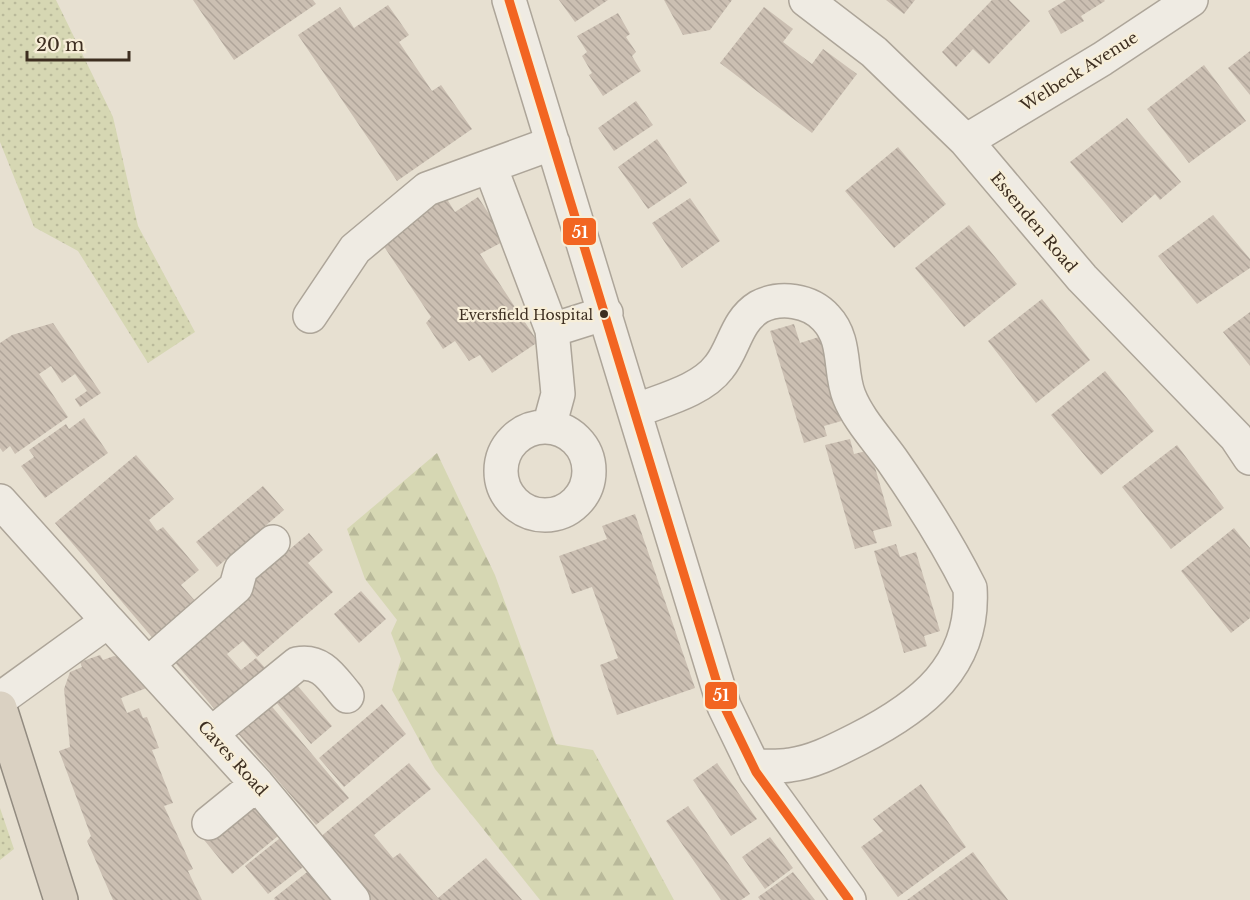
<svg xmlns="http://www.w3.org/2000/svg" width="1250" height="900" font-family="'Libre Baskerville',serif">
<defs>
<pattern id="grass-dots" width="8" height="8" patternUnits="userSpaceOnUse" patternTransform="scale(1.5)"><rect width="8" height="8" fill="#d6d7b3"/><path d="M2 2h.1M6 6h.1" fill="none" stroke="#b9b99a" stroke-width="1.8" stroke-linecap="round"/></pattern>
<pattern id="forest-firs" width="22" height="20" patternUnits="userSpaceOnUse" patternTransform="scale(1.5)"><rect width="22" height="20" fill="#d6d7b3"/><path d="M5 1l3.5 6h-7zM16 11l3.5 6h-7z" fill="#b9b99a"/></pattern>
<pattern id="building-back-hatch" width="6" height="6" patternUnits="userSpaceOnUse" patternTransform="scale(1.5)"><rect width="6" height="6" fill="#cbbfb2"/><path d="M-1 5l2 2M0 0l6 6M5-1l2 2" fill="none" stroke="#afa499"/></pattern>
</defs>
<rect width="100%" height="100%" fill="#e7e0d1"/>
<path fill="url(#grass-dots)" d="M 0,0 L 56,0 L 113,117 L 138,226 L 195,332 L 148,363 L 78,251 L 34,227 L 0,142 Z
M 0,808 L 14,849 L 0,860 Z"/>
<path fill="url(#forest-firs)" d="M 437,453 L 495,575 L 556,744 L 593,750 L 674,900 L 540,900 L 435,769 L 392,690 L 401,659 L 391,633 L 397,620 L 365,579 L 347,529 Z"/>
<path fill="url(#building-back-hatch)" d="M 193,0 L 313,0 L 316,4 L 234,60 Z
M 559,0 L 608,0 L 575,22 Z
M 664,0 L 732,0 L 710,30 L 683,35 Z
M 886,0 L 915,0 L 904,14 Z
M 992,0 L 1009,0 L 1030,21 L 989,64 L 973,49 L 956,67 L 942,52 Z
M 1066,0 L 1104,0 L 1105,1 L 1081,16 L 1084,21 L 1061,34 L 1048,11 Z
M 388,5 L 409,35 L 399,42 L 432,91 L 441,85 L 472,129 L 397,181 L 298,35 L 340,7 L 354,28 Z
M 764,7 L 793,29 L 783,42 L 812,64 L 823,49 L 857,74 L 812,133 L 720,63 Z
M 618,13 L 630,34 L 626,37 L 636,52 L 632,56 L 641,71 L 603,96 L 589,75 L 592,73 L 582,56 L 587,52 L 577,36 Z
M 1250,51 L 1250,95 L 1228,68 Z
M 1204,65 L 1246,121 L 1189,163 L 1147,109 Z
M 636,101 L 653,125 L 614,151 L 598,128 Z
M 1127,118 L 1181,182 L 1160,200 L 1155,194 L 1122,223 L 1070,162 Z
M 657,139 L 687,183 L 648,209 L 618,167 Z
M 898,147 L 946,204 L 894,248 L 845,191 Z
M 445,196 L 455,212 L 478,197 L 506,240 L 480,254 L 538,342 L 492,373 L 480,355 L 469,361 L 455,341 L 443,349 L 426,323 L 431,317 L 379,239 Z
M 690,198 L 720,241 L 682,268 L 652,223 Z
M 1213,215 L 1250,259 L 1250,268 L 1197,304 L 1158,256 Z
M 969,225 L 1017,284 L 964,327 L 915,268 Z
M 1042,299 L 1090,360 L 1036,403 L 988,341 Z
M 1250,312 L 1250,366 L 1223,332 Z
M 53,323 L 101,393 L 80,407 L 75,399 L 87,391 L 75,374 L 62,383 L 51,366 L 39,374 L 68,417 L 15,454 L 10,446 L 3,452 L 0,448 L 0,343 L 12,335 Z
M 794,324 L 800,343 L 819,337 L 845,420 L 824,426 L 827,436 L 804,443 L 770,331 Z
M 1105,371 L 1154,431 L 1101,475 L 1051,415 Z
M 84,418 L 108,453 L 45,498 L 21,466 L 34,457 L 29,450 L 66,424 L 69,429 Z
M 850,439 L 854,454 L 870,450 L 892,526 L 873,531 L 877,543 L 855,549 L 825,445 Z
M 1177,445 L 1224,508 L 1171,549 L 1122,487 Z
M 136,455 L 174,499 L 149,520 L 157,531 L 163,527 L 199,570 L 181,585 L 205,612 L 162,649 L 55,523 Z
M 263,486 L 284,510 L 217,567 L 196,542 Z
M 635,514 L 695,688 L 617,715 L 600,665 L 618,658 L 592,587 L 572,594 L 559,556 L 607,539 L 602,526 Z
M 1234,528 L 1250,548 L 1250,618 L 1231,633 L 1181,571 Z
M 309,533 L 323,550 L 308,563 L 333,592 L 257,657 L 243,641 L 227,654 L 241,670 L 256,658 L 267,670 L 217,712 L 167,653 Z
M 896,544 L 900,557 L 916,552 L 940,631 L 924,636 L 927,646 L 904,653 L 874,551 Z
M 361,591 L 386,619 L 359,643 L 334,614 Z
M 100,655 L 103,660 L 114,656 L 136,663 L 159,683 L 121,698 L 127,713 L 139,708 L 143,718 L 147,717 L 159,748 L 152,750 L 173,803 L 164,806 L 193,869 L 188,871 L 202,900 L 113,900 L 87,841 L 91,836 L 59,751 L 70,747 L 64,689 L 70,672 L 82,667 L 80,662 Z
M 291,678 L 332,726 L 311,744 L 270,695 Z
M 263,696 L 349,798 L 316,825 L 230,724 Z
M 382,704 L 406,734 L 344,787 L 319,758 Z
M 409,763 L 431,789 L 374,835 L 393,858 L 400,853 L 438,898 L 486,858 L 522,900 L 371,900 L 319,838 Z
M 717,763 L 757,819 L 731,836 L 693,780 Z
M 921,784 L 966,847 L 898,897 L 861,847 L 883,831 L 873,819 Z
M 246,797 L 278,836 L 232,874 L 200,835 Z
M 688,806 L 750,894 L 741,900 L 721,900 L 666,821 Z
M 284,835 L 307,864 L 268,894 L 245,866 Z
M 770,837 L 793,868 L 765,889 L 742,857 Z
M 973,852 L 1008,900 L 907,900 Z
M 311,869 L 336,900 L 275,900 L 274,898 Z
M 793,872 L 815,900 L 760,900 L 758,897 Z"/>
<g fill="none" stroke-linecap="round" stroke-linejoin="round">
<g stroke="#ada599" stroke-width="36">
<path id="minor" d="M 509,0 L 724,706 L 756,772 L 849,900
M 806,0 L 874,52 L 966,141 L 1082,278 L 1236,437 L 1250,458
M 966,141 L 1102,59 L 1191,0
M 490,166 L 552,330 L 558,394 L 549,427
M 310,316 L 355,249 L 427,189 L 553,143
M 552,330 L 606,313
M 635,411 C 662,400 701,391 719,367 C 734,349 736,321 759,307 C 780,296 810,300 826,318 C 847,340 839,371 849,396 C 858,419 877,439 892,460 C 920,500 948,544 970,588 C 975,666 921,707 858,739 C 836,750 814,762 790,765 C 778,767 765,766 753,766
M501 471a44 44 0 1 1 88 0a44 44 0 1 1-88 0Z
M 0,501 L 108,621 L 0,699
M 108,621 L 257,784 L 353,900
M 148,664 L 236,587 L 241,569 L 273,542
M 211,734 L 297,664 C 322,659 333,680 347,696
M 209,823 L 257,784"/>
</g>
<g stroke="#928b80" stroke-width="36">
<path id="highway" d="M 0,708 L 61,900"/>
</g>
<use href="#minor" stroke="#efebe3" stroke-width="33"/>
<use href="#highway" stroke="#dad1c2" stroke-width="33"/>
<g stroke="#f7eed8" stroke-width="14">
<path id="bus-1" d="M 509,0 L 724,706 L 756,772 L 849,900"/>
</g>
<use href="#bus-1" stroke="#f26522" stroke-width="9"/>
</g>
<circle fill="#3d2e20" stroke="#f7eed8" stroke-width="2" cx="604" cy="314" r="5"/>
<g text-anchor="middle" stroke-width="4.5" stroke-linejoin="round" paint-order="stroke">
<g font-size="14" fill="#3d2e20" stroke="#f7eed8" text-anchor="end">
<text x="593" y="320">Eversfield Hospital</text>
</g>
<g font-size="16" fill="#3d2e20" stroke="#f7eed8">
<text transform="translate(1079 71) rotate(-32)" y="6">Welbeck Avenue</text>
<text transform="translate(1034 222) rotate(50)" y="6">Essenden Road</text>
<text transform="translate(233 758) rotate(48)" y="6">Caves Road</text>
</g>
</g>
<g stroke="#f7eed8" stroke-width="2">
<rect x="562" y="217" width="35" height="29" rx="6" fill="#f26522"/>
<rect x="704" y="681" width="34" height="29" rx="6" fill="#f26522"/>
</g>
<g font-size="16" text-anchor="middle" font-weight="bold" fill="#fff">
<text x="580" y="238">51</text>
<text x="721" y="701">51</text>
</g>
<path d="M27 51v9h102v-9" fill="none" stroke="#3d2e20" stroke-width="3"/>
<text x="36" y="51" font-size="18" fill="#3d2e20" stroke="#f7eed8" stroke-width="4.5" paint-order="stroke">20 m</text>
</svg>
